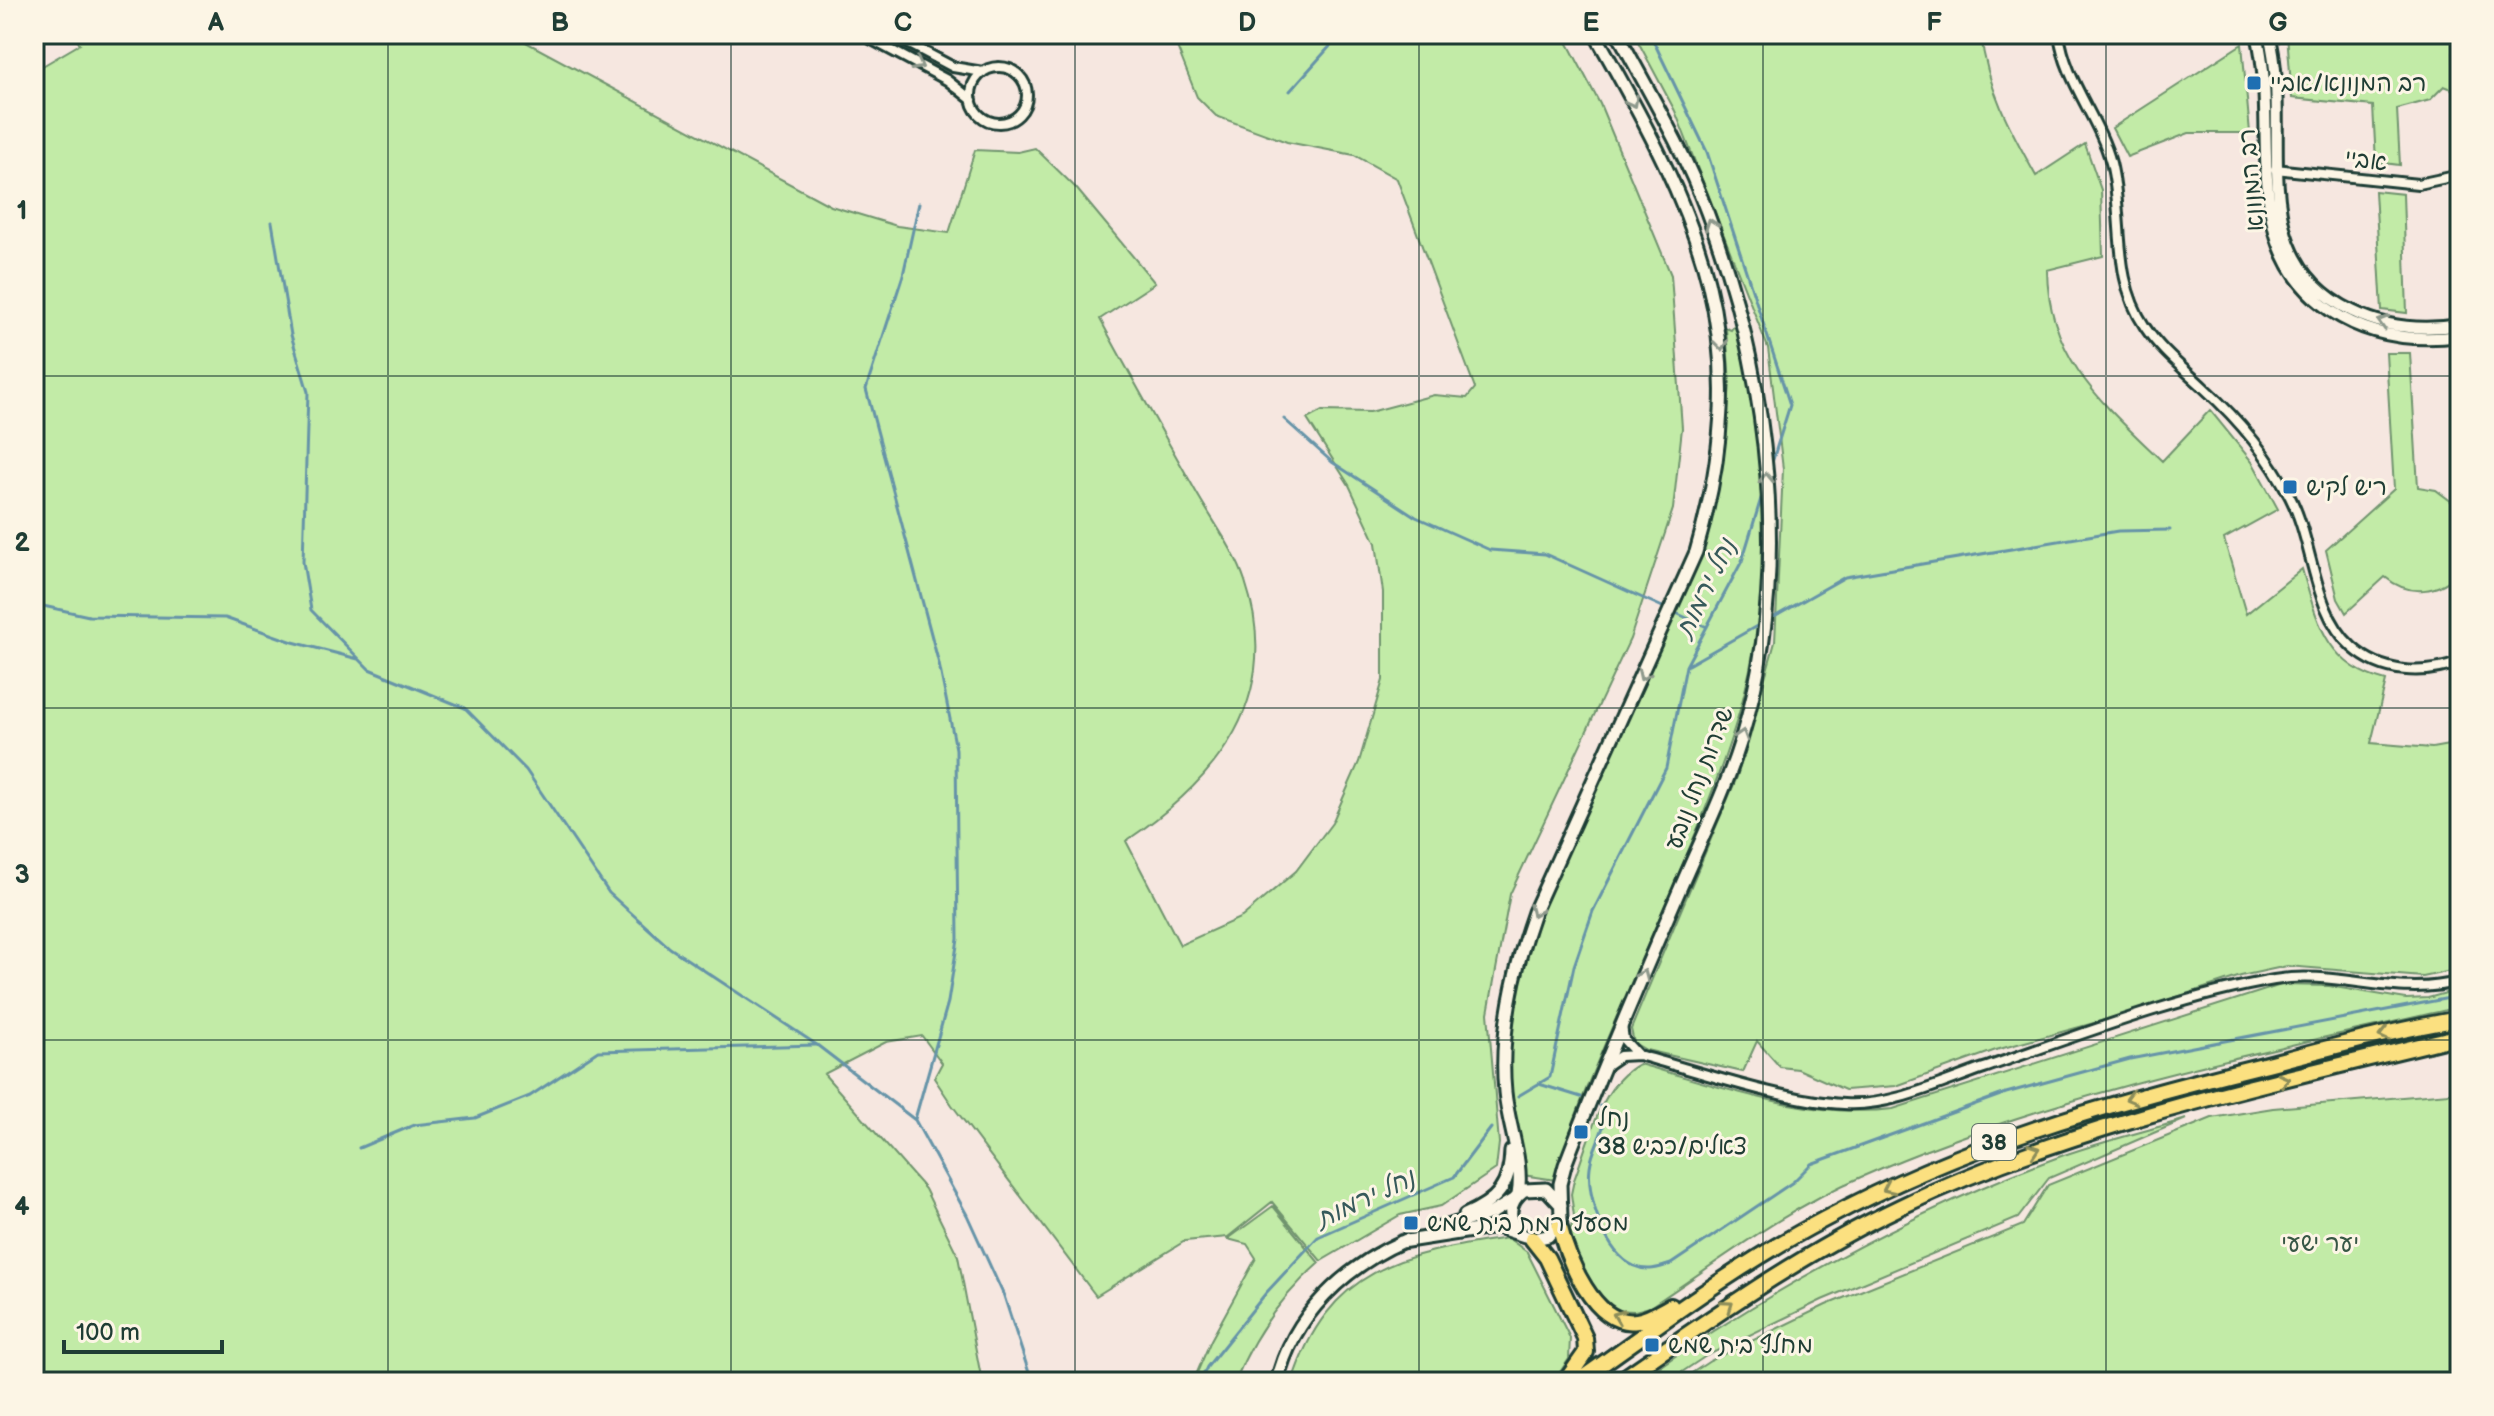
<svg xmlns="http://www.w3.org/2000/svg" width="2494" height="1416" font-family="'Balsamiq Sans','Playpen Sans Hebrew',sans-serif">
<rect width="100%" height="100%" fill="#f6e7e0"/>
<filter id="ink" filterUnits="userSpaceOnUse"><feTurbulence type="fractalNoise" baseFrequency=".0125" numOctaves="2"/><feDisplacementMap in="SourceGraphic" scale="16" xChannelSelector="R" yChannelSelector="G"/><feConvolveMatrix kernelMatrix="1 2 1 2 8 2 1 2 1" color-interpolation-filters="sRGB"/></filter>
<g filter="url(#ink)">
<path fill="#c2eba7" stroke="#70946e" stroke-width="2" d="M 72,34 L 511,34 L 831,206 L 897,226 L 949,233 L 975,150 L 1018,152 L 1035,148 L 1076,188 L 1155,283 L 1100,319 C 1131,377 1163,433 1195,490 C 1211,519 1235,550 1245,581 C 1284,698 1218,779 1126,841 L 1180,945 L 1242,917 L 1296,871 L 1332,823 L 1359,762 L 1383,680 L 1383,592 L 1376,543 L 1349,485 L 1307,419 L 1322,411 L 1370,412 L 1434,395 L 1467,398 L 1475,388 L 1397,179 L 1354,155 L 1287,142 L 1216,116 L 1197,97 L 1172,34 L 1563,34 L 1600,104 L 1671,275 L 1682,428 L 1673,509 L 1630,639 L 1510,894 L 1488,1013 L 1499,1143 L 1496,1169 L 1441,1206 L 1400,1215 L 1321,1261 L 1272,1202 L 1228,1237 L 1185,1241 L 1096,1296 L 952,1105 L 934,1078 L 942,1063 L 922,1036 L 886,1042 L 824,1074 L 925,1189 L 958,1256 L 982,1382 L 34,1382 L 34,71 L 80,44 Z
M 1634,34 L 1981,34 C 1986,86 2011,131 2036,176 L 2085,144 L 2101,190 L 2103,256 L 2047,270 C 2048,358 2103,404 2162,461 L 2210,410 L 2253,463 L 2278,509 L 2224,539 L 2246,614 L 2302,569 C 2317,621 2326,666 2386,681 L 2371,743 L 2432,748 L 2460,743 L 2460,969 L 2423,977 L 2287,966 L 2241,976 L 2116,1017 L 1996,1050 L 1896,1086 L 1845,1090 L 1798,1069 L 1780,1067 L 1757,1041 L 1743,1072 L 1646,1050 L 1634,1043 L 1631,1029 L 1737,777 L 1775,642 L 1783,469 L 1768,348 L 1675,111 Z
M 2287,34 L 2453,34 L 2454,64 L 2460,66 L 2460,92 L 2444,86 L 2430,100 L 2397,109 L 2400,165 L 2376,162 L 2373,106 L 2292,98 Z
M 2242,44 L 2250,133 L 2189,133 L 2127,157 L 2112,128 Z
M 2375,191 L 2403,194 L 2407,313 L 2382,310 Z
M 1735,325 C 1769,442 1774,596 1739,713 C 1711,807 1668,897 1629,988 C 1603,1050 1572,1114 1556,1180 L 1523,1175 L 1507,1063 L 1517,981 L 1537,915 L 1700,559 L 1722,471 L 1730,384 L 1726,328 L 1731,330 Z
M 2386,353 L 2410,353 L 2418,487 L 2436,490 L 2460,508 L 2460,571 C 2439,594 2409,597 2385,577 L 2346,613 L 2338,599 L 2326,550 L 2394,489 Z
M 2281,985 L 2329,986 L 2406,999 L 2428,998 L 2460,989 L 2460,1007 C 2257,1053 2052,1093 1861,1177 C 1786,1209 1718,1262 1650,1307 L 1635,1311 L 1611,1310 L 1593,1291 L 1568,1240 L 1574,1216 L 1571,1194 L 1574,1180 C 1589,1142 1600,1084 1639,1064 C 1722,1087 1805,1119 1893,1109 Z
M 2460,1092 L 2460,1382 L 1678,1382 L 1710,1361 L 1826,1305 L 2023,1225 L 2048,1185 L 2212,1118 L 2273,1108 Z
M 2186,1119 L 2049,1178 L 2018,1218 L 1822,1300 L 1706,1356 L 1667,1382 L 1637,1382 C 1769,1291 1913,1210 2064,1155 C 2104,1141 2146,1131 2186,1119 Z
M 1273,1206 L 1319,1263 C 1282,1296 1253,1336 1235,1382 L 1193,1382 L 1211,1340 L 1256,1258 L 1247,1244 L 1228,1239 Z
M 1508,1238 L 1527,1252 L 1570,1338 L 1569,1359 L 1553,1382 L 1292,1382 C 1328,1268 1403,1253 1508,1238 Z"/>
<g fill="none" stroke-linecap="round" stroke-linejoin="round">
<path stroke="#6694a8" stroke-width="3" d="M 1650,34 L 1707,152 L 1790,405 L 1770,469
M 1290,91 L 1341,34
M 272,222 L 291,335 L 308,392 L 303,562 L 311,610 L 369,669 L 465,708 L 526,770 L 609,893 L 670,948 L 817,1045 L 915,1120 L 967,1215 L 1004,1296 L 1032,1382
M 1284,419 L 1332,462 L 1416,517 L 1490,550 L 1545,554 L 1707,627
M 34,604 L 89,616 L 225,618 L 293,642 L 358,659
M 1769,620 L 1845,577 L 2118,531 L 2170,530
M 1688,665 L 1762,623
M 1539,1084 L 1581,1097
M 1518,1096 L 1550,1077 L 1574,966 L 1593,911 L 1666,768 L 1686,666 L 1742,561 L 1763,492
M 1600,1106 L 1605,1119 C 1602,1136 1592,1150 1590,1167 C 1586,1196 1605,1253 1634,1266 C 1647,1272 1659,1268 1671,1264 L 1793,1182 L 1811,1164 L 2006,1093 L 2130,1059 L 2460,996
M 915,1119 L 948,1002 L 958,939 L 956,749 L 939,664 L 866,389 L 903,275 L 919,203
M 359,1148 L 414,1125 L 475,1118 L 530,1096 L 598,1051 L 816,1045
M 110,1382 L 111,1378
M 1200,1382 L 1207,1367 L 1266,1293 L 1318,1237 L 1454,1177 L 1491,1128"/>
<g stroke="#1f3d34" stroke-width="14">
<path id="minor" d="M 861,34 L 947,80 L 972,100
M 891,34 L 953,67 L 983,72
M 2059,34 C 2065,81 2099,118 2111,163 C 2125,219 2111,277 2145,327 C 2161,351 2183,368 2204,388 C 2238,419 2269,456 2290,497 C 2314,543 2312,611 2352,647 C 2382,674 2424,676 2460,662
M971 95a28 28 0 1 1 56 0a28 28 0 1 1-56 0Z
M 2275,169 L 2418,184 L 2460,175
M 1622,1025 L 1624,1040 L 1637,1054
M 1607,1065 L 1620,1056 L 1638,1055 C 1698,1071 1783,1101 1844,1104 C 1891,1107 1940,1083 1984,1068 C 2074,1037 2180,996 2274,980 C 2336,969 2398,999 2460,981"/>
</g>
<g stroke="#1f3d34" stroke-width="16">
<path id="tertiary" d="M 2257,34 C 2280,128 2237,248 2331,311 C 2370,337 2415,342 2460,336
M 2269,34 C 2294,129 2240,256 2352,311 C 2386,328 2423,331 2460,325"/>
</g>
<g stroke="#1f3d34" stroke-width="17">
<path id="secondary" d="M 1518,1195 C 1524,1161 1508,1126 1505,1092 C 1499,1031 1514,969 1534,912 L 1696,552 C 1758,339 1700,218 1595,34
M 1465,1215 C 1497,1201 1510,1187 1511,1151
M 1433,1230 L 1492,1213 L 1513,1200
M 1517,1231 C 1507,1216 1509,1201 1524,1190 L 1546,1189 L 1561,1205
M 1401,1242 L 1497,1227 L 1534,1239 L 1548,1236 L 1561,1220 L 1560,1184 L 1565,1165 C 1600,1073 1640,982 1679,891 C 1700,842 1725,792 1741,740 C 1793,571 1769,376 1707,212 C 1684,150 1649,92 1618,34
M 1277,1382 C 1292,1315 1346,1266 1406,1240"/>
</g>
<g stroke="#1f3d34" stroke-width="20">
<path id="trunk" d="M 1559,1225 C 1567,1257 1594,1328 1637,1321 C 1649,1319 1660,1312 1671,1306
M 1532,1239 L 1547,1258 L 1585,1338 L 1586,1352 L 1565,1382
M 1577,1382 C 1658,1325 1737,1265 1825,1219 C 1963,1145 2108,1103 2259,1066 C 2326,1049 2392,1030 2460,1019
M 1618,1382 C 1710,1319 1799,1255 1900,1207 C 2077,1122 2271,1083 2460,1036"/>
</g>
<use href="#minor" stroke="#fcf5e5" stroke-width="8"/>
<use href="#tertiary" stroke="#fcf5e5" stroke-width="10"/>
<use href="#secondary" stroke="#fcf5e5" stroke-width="11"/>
<use href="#trunk" stroke="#fbe080" stroke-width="14"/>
</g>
<defs><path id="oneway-chevron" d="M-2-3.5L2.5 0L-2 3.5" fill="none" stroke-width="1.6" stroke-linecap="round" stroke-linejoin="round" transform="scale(2)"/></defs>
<g stroke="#8e998c">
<use href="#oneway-chevron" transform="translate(918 65) rotate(28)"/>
<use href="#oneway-chevron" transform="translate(1633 102) rotate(62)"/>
<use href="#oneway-chevron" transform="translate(1711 224) rotate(-110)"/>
<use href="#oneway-chevron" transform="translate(2383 322) rotate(-164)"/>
<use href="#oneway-chevron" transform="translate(1721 345) rotate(84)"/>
<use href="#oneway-chevron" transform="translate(1766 478) rotate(-92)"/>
<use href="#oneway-chevron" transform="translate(1643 675) rotate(115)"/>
<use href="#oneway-chevron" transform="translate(1742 735) rotate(-73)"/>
<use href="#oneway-chevron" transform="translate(1535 911) rotate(112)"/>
<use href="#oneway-chevron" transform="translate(1643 975) rotate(-67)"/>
</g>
<g stroke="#8d8e5a">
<use href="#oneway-chevron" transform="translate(2384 1035) rotate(167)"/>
<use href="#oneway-chevron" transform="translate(2284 1080) rotate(-14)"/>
<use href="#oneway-chevron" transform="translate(2131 1098) rotate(164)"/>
<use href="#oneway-chevron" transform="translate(2034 1150) rotate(-19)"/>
<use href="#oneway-chevron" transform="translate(1888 1188) rotate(155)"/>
<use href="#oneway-chevron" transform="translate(1728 1306) rotate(-35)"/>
<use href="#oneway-chevron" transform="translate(1618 1316) rotate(-158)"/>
</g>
</g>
<path fill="none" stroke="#1f3d34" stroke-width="2" stroke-opacity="0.55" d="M 388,34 L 388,1382M 731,34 L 731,1382M 1075,34 L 1075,1382M 1419,34 L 1419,1382M 1763,34 L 1763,1382M 2106,34 L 2106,1382M 34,376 L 2460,376M 34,708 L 2460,708M 34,1040 L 2460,1040"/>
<g fill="#1f6fb2" stroke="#fcf5e5" stroke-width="3">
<rect x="2246" y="75" width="16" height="16" rx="4"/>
<rect x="2282" y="479" width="16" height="16" rx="4"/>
<rect x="1573" y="1124" width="16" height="16" rx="4"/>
<rect x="1403" y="1215" width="16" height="16" rx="4"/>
<rect x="1644" y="1337" width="16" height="16" rx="4"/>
</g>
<g text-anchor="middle" stroke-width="6" stroke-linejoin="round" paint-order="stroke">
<rect fill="#fcf5e5" stroke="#617469" stroke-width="2" x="1972" y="1124" width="44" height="36" rx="6"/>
<g font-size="22" font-weight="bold" fill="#1f3d34">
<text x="1994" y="1150">38</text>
</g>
<g font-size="24" fill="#1f3d34" stroke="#fcf5e5" text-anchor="start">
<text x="2270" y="91">רב המנונא/אביי</text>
<text x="2306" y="495">ריש לקיש</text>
<text x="1597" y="1126">נחל<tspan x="1597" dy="28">צאלים/כביש 38</tspan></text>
<text x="1427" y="1231">מסעף רמת בית שמש</text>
<text x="1668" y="1353">מחלף בית שמש</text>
</g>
<g font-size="24" fill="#1f3d34" stroke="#fcf5e5">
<text transform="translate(2366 160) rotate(7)" y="8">אביי</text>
<text transform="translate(2251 180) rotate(-95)" y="8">רב המנונא</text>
<text transform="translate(1699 778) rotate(-69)" y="8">שדרות נחל נובע</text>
</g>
<g font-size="24" fill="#375745" stroke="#fcf5e5">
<text x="2320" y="1251">יער ישעי</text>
</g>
<g font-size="26" font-style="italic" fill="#375a5b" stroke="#fcf5e5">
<text transform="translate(1705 588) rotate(-64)" y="9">נחל ירמות</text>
<text transform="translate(1365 1198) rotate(-25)" y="9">נחל ירמות</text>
</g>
</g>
<rect width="2494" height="1416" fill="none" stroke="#fcf5e5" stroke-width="88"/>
<path d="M64 1340v12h158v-12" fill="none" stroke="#1f3d34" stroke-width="4"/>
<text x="76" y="1340" font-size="24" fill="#1f3d34" stroke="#fcf5e5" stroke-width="6" paint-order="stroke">100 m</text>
<rect x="44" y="44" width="2406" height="1328" fill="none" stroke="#1f3d34" stroke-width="3"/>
<g font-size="26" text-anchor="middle" font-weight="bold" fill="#1f3d34">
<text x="216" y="31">A</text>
<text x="560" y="31">B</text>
<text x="903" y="31">C</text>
<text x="1247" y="31">D</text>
<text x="1591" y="31">E</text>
<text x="1934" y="31">F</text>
<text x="2278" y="31">G</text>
<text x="22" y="219">1</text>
<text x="22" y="551">2</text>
<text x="22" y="883">3</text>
<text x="22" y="1215">4</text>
</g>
</svg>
